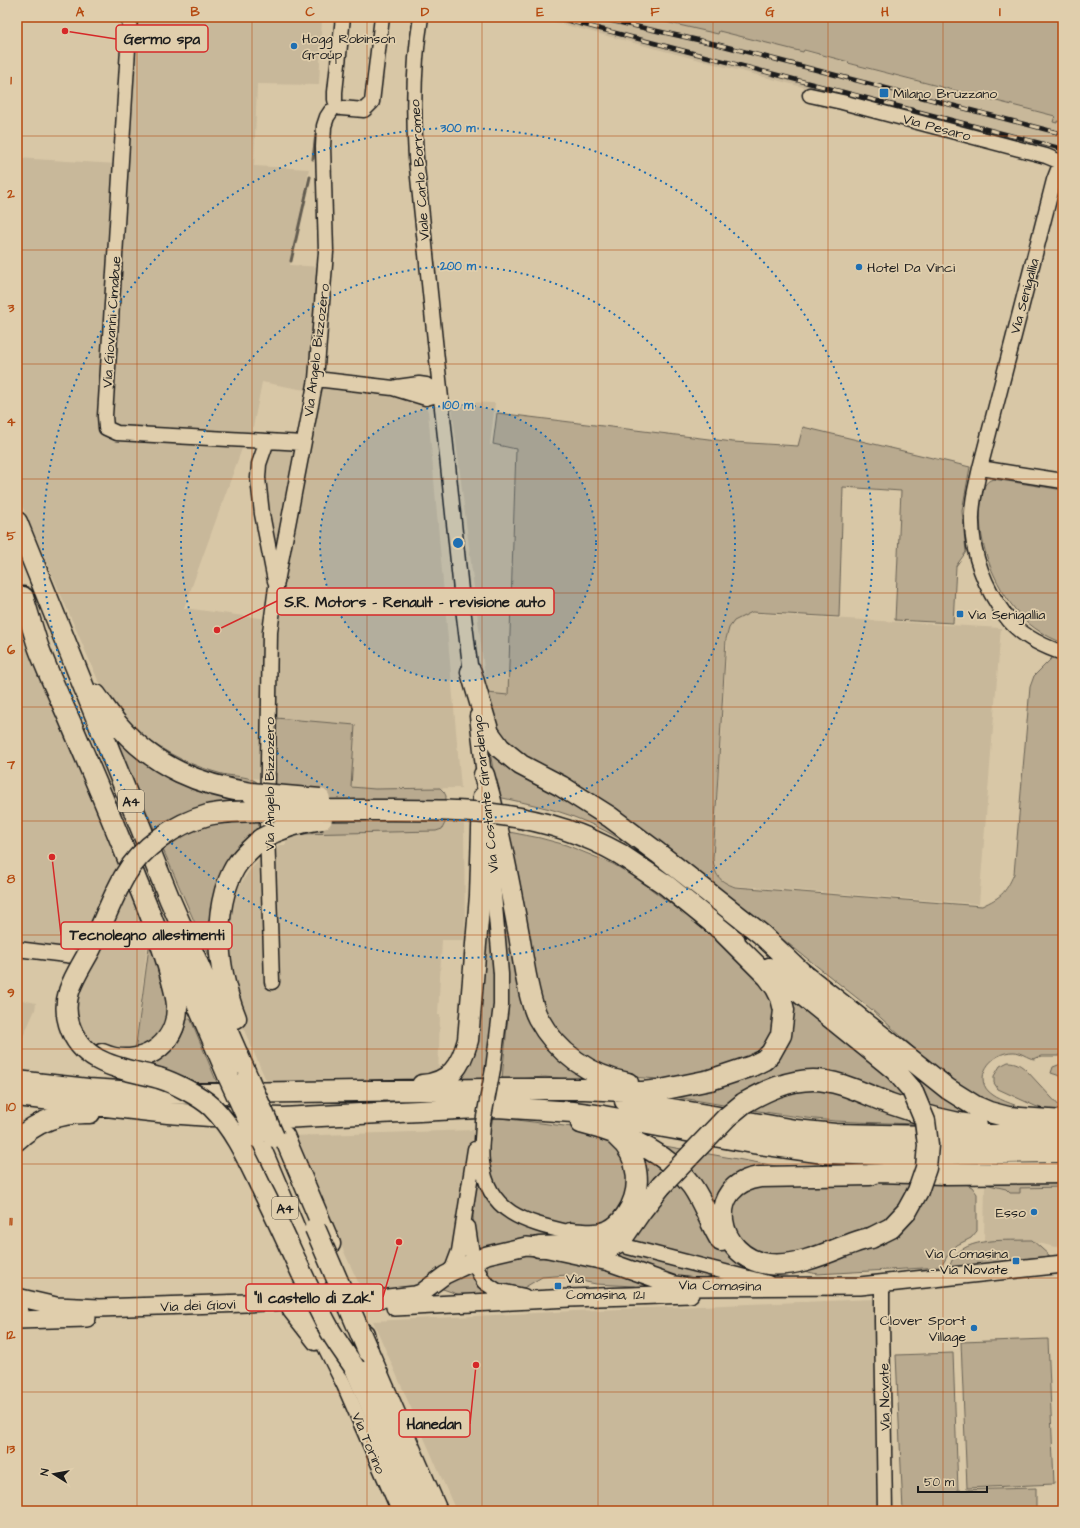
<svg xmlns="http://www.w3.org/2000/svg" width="1080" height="1528" font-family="'Architects Daughter',sans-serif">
<rect width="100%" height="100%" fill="#d8c7a6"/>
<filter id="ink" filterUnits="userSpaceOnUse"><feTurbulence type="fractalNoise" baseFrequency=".025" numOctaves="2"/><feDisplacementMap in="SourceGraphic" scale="8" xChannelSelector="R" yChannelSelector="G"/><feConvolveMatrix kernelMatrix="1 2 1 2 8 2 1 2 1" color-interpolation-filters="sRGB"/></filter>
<g filter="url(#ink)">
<path fill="#c8b89a" d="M 133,17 L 322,17 L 319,85 L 257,84 L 254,166 L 309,169 L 290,265 L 322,267 L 310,391 L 262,382 L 251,437 L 108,426 Z
M 535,17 L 644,17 L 718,34 L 719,31 L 849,62 L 849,64 L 1055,116 L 1057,121 L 1063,123 L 1063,155 Z
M 17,158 L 117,164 L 105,429 L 244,443 L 184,608 L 267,619 L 264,779 L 231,777 L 191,765 L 158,747 L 136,730 L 116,705 L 98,680 L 17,494 Z
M 319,382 L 393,391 L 424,404 L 428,411 L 461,788 L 375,789 L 351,787 L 355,725 L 274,718 L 275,629 L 279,590 L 253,479 L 263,444 L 307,446 Z
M 466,402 L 495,403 L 490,445 L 493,444 L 516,449 L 508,696 L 487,693 L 452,408 Z
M 729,612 L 1001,628 L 979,904 L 712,884 Z
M 17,619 L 121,864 L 111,880 L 79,951 L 17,944 Z
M 445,823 L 464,823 L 465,940 L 442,940 L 438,1015 L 440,1015 L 438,1078 L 432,1080 L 269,1087 L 237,1014 L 224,957 L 230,909 L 237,890 L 249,871 L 261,858 L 279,845 L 286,845 L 286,840 L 289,833 L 436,831 L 442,829 Z
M 129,881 L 149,932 L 134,1054 L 103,1051 L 87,1041 L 77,1023 L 76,1003 L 79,988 Z
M 17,999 L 36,1003 L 35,1010 L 17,1050 Z
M 474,1130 L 455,1248 L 449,1265 L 429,1285 L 382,1294 L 382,1284 L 359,1284 L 290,1136 Z
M 985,1184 L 1006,1189 L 1063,1187 L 1063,1246 L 1055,1247 L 1027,1240 L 984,1242 Z
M 876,1299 L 879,1511 L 456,1511 L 373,1321 L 596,1310 Z"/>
<path fill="#b9aa8f" stroke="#6a6356" d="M 644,17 L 1063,17 L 1063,123 L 1057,121 L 1057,123 L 1053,122 L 1055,116 L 848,63 L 849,62 L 804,50 L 803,52 L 719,31 L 718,34 Z
M 497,413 L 733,442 L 798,446 L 803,427 L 970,467 L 962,511 L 966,552 L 956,566 L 953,623 L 895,620 L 901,491 L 843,487 L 839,617 L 752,612 L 734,621 L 729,628 L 726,639 L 713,859 C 715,876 719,881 735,887 L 982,906 C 1001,897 1005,894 1014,874 L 1030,687 L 1034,676 L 1053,657 L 1063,660 L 1063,1049 L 1060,1049 L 1060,1056 L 1041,1056 L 1034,1059 C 1027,1058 1021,1052 1014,1052 C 991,1051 970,1080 993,1095 C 1001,1101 1019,1106 1030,1111 L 1030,1113 L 981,1100 L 945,1076 L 871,1009 L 742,907 L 532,766 L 502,738 L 493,722 L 487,693 L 508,695 L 516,449 L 493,444 Z
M 994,479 L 1063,490 L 1063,643 C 1046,636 1033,629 1020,615 C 993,585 974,537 982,497 C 984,488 984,481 994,479 Z
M 276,718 L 355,725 L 351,787 L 375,789 L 440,788 L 444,792 L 446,796 L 445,823 L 442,829 L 436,831 L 298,834 L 274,790 Z
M 110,727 L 164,758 L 142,735 C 167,754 192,766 222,774 C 233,777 252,775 260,785 L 260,836 L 239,857 L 214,967 Z
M 487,735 L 644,854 C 623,840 602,828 579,819 C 553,808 525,803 498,797 Z
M 504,831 L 540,838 L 566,845 L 613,864 L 632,875 L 686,915 L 763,978 L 781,1021 L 763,1054 L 681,1079 L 660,1079 L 629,1077 L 596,1066 L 566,1043 L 544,1012 Z
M 486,882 L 494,935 L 495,1015 L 485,1082 L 452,1080 Z
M 501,883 L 529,1006 L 591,1075 L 588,1081 L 545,1077 L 502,1080 C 504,1051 509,1021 508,991 C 508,955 500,919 501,883 Z
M 151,932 L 177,1016 L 134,1059 Z
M 788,990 L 893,1077 L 905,1065 C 929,1085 952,1105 981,1117 L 980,1122 C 954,1118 928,1111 903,1103 C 886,1097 869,1089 852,1083 C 818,1072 780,1078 750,1098 L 761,1102 C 773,1097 785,1090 798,1088 C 834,1083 860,1096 892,1108 C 908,1114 923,1119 939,1123 L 939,1125 C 904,1123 870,1123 835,1121 C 778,1116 721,1104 664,1095 C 687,1092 708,1088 730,1080 C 737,1078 746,1076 753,1072 C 774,1063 790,1042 791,1018 C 791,1008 786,1000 785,991 Z
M 188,1018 L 191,1020 L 218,1085 L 190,1087 L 138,1068 C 159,1063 176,1051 184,1030 C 185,1026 186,1022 188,1018 Z
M 1008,1062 C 1016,1062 1021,1065 1027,1071 L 1063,1110 L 1063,1114 L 1049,1111 L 1035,1106 L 998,1089 L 994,1083 L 994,1076 L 1000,1066 Z
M 1061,1064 L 1063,1077 L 1051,1073 L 1053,1067 Z
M 493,1117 L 580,1128 L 616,1141 L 635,1175 L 615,1220 L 590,1229 L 528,1217 L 502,1200 L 488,1174 L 488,1144 Z
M 648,1143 L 787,1168 L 756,1174 L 718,1218 Z
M 636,1149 L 675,1171 L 624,1224 Z
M 1063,1177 L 1063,1187 L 1020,1188 L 1020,1193 L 1010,1193 L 1006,1189 L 985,1184 Z
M 883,1178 L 914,1184 L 966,1184 L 972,1187 L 977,1194 L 977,1231 L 971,1238 L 957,1245 L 949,1253 L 941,1267 L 817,1274 L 764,1262 L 730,1233 L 733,1200 L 747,1186 Z
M 476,1180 L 484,1195 L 493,1205 L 590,1243 C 548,1238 517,1233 477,1251 C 472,1223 472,1208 476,1180 Z
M 680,1180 L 727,1255 L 750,1271 L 630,1244 L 650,1211 Z
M 1027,1240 L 1032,1240 L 1050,1256 L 952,1267 L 950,1265 C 960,1236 1002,1241 1027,1240 Z
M 536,1251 L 666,1286 L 640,1288 L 634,1286 L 596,1284 L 586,1282 L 574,1276 L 567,1275 L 542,1277 L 522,1289 C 508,1286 483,1282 488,1262 Z
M 623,1251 L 744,1280 L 681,1281 L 610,1256 Z
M 467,1269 L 497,1292 L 466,1299 L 460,1295 L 440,1288 Z
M 1048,1339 L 1054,1484 L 967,1488 L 961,1342 Z
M 953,1353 L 958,1490 L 1036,1488 L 1036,1511 L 903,1511 L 896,1355 Z"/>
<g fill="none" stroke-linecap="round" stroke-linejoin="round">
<path stroke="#625b50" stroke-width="3" d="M 313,159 L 316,134
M 291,261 L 310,177"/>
<g stroke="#1c1c1c" stroke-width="17">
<path id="minor" d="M 130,17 L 105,416 L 106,428 L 117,433 L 303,443
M 421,17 C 413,64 413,111 416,158 L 462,600 L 472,681
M 810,95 L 842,102 L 1046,156 L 1063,163
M 335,100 L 335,92 L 343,17
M 341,108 L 364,110 L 372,102 L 382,17
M 1061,162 L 1054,180 L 980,468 C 976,486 971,504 972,522 C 972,555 985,588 1005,615 C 1018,634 1042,646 1063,653
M 316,379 L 393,388 L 426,398 L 440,394
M 397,387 L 419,384 L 426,385 L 440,394
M 267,441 L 259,464 L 258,478 L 262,514 L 275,581
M 980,468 L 1063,481
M 477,716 L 485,784
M 489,837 L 501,974 L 501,1005 L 493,1069
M 17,949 L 74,956
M 272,982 L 267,831 L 270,632 L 276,587 L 316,379 L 326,252 L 323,147 L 324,126 L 327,117 L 331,111
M 483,1122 C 483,1135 480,1149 482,1162 C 488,1219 536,1224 580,1235
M 468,1227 L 472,1254 L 478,1271 L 484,1282 L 496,1290 L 524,1296
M 628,1247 L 768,1283
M 446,1275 L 453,1267 L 459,1251 L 475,1149
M 882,1283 L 882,1321 L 885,1511
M 18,1298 L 22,1320
M 288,1306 L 302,1306 L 307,1311 L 344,1385 L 399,1511
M 290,1311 L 315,1343"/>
</g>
<g stroke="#1c1c1c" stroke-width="20">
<path id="major" d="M 17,1297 L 56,1306 L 99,1308 L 246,1303 L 304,1300 L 388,1298 L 415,1295 L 421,1293 L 445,1275 L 487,1255 L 526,1246 L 539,1247 L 609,1262 L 674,1285 L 690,1287 L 860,1286 L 1063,1264
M 395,1307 L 569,1298 L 690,1294
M 17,1320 L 87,1318"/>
</g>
<g stroke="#1c1c1c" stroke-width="23">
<path id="highway" d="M 17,522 L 170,900 L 248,1078
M 23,597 C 28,613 33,630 38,646 C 47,671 59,696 70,721 C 93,775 116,828 137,882 C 149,911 161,940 169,970 C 172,982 176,993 177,1005 C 178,1047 139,1070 102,1054
M 471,672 L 489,733 L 500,748 L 521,765 L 561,786 L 610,817 L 658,853 L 761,934 L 801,972 L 948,1089 L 975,1106 L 989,1112 L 1008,1117 L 1063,1121
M 96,695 C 104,706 111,717 120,727 C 155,767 200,785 251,793
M 484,775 C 499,828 509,881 519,935 C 523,958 528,999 538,1018 C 557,1053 590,1076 628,1083
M 620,854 L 666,885 L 735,941
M 174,950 L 229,1078
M 769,968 L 884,1061 L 895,1070 L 912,1090
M 236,1018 C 220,977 213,935 225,891 C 228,882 231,872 238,863 C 244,854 253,847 261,839
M 17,1081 L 88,1089 L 168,1094 L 485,1089 L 584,1089 L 643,1092 L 661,1090 L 710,1080 L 752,1066 L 764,1060 L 771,1053 L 781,1035 L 784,1010 L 781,998 L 776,988 L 768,977 L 724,933
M 422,1085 C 451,1083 461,1065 468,1040 L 480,896 L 483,797
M 17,1096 L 168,1113 L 210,1116 L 282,1118 L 497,1107 L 573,1112 L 603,1116 L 753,1143 L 824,1153 L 884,1155 L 1063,1152
M 625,1101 L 795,1130 L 835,1134 L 929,1136 L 1063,1133
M 744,1103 C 765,1091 788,1080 813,1080 C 840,1080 866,1095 891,1104 C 919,1114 948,1122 977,1126
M 581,1123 C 621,1133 667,1152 692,1186 C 704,1203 710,1224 721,1241
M 284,1136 L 330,1244
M 256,1137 L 316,1279
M 17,1140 C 37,1121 63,1112 90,1113
M 571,1233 C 583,1234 596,1236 608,1231 C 615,1228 622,1221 626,1215 C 643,1190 640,1156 617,1137
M 871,1238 C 861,1239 852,1244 842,1247 C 820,1256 793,1267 768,1264 C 716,1258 703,1184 760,1177 L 870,1175 L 877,1172 L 944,1174 L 1063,1173
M 539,1247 L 565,1246 L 604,1249 L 610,1247 L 619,1242 L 624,1236 L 642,1210 L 661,1186
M 364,1334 L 368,1351 L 437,1511
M 355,1368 L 416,1511"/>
</g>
<use href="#minor" stroke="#e0ceac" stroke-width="14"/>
<use href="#major" stroke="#e0ceac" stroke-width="17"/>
<use href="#highway" stroke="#e0ceac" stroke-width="20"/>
<g stroke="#1c1c1c" stroke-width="4.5">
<path id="rail" d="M 554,17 L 1063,149
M 594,17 L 716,44 L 1063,134"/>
</g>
<use href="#rail" stroke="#e0ceac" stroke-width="3" stroke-dasharray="9" stroke-linecap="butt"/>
<g stroke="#1c1c1c" stroke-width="17" stroke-linecap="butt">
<path id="minor-bridge" d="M 483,1122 L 493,1069"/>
</g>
<g stroke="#1c1c1c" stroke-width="23" stroke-linecap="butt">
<path id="highway-bridge" d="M 251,793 L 320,799
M 261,839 C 280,828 300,822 322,819
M 229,1078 L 256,1137
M 248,1078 L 274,1137
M 661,1186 L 727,1117 L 744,1103
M 315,1228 L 368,1351
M 871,1238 L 891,1228 L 907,1211 L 918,1191 L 926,1168 L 928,1145 L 925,1121 L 912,1090
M 355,1368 C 345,1353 334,1339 326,1323 C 304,1281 286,1237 265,1195 C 250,1165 237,1132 212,1107 C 200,1096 175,1083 159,1078 C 123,1068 82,1066 69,1024 C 60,995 77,974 90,950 C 102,926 111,900 124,877 C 141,847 175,824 208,815 C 215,813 223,813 231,812 C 276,810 322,810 367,810 C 459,810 537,807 620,854"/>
</g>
<use href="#minor-bridge" stroke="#e0ceac" stroke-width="14"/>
<use href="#highway-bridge" stroke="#e0ceac" stroke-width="20"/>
</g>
</g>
<path fill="none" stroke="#b54a10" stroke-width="1" stroke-opacity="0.55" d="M 137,17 L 137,1511M 252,17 L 252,1511M 367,17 L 367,1511M 482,17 L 482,1511M 598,17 L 598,1511M 713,17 L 713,1511M 828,17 L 828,1511M 943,17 L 943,1511M 17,136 L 1063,136M 17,250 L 1063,250M 17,364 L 1063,364M 17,479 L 1063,479M 17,593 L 1063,593M 17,707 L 1063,707M 17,821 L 1063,821M 17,935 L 1063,935M 17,1049 L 1063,1049M 17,1164 L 1063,1164M 17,1278 L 1063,1278M 17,1392 L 1063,1392"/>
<circle cx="458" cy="543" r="138" fill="#1f6fb2" fill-opacity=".12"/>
<g fill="none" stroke="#1f6fb2" stroke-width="2" stroke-dasharray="2 4">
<circle cx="458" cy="543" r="138"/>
<circle cx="458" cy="543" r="277"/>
<circle cx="458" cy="543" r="415"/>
</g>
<g fill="#1f6fb2" stroke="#e0ceac" stroke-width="1.5">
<circle cx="294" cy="46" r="4"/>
<rect x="879" y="88" width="10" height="10" rx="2"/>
<circle cx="859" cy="267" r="4"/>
<rect x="956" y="610" width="8" height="8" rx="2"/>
<circle cx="1034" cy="1212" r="4"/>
<rect x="1012" y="1257" width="8" height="8" rx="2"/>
<rect x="554" y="1282" width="8" height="8" rx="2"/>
<circle cx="974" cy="1328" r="4"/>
</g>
<g text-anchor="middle" stroke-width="3.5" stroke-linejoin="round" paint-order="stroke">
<g fill="#e0ceac" stroke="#575147" stroke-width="1">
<rect x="118" y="790" width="26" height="22" rx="3"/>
<rect x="272" y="1197" width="26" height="22" rx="3"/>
</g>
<g font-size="13" font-weight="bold" fill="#1c1c1c">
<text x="131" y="806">A4</text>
<text x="285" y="1213">A4</text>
</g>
<g font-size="14" fill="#1c1c1c" stroke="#e0ceac" text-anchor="start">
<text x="302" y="43">Hogg Robinson<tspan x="302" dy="16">Group</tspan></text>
<text x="893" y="98">Milano Bruzzano</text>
<text x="867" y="272">Hotel Da Vinci</text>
<text x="968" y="619">Via Senigallia</text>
<text x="1026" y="1217" text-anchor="end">Esso</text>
<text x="1008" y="1258" text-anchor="end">Via Comasina<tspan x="1008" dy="16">- Via Novate</tspan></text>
<text x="566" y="1283">Via<tspan x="566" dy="16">Comasina, 121</tspan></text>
<text x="966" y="1325" text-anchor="end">Clover Sport<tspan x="966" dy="16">Village</tspan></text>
</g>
<g font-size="14" fill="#1c1c1c" stroke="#e0ceac">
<text transform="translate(937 127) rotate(15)" y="5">Via Pesaro</text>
<text transform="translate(419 170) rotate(-94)" y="5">Viale Carlo Borromeo</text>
<text transform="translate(1024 296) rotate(-75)" y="5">Via Senigallia</text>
<text transform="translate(111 322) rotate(-86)" y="5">Via Giovanni Cimabue</text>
<text transform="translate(316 350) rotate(-83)" y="5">Via Angelo Bizzozero</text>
<text transform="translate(269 784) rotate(-90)" y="5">Via Angelo Bizzozero</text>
<text transform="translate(485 794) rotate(-96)" y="5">Via Costante Girardengo</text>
<text transform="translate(720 1285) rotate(1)" y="5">Via Comasina</text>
<text transform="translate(198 1305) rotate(-2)" y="5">Via dei Giovi</text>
<text transform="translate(884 1397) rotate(-91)" y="5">Via Novate</text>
<text transform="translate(369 1443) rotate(67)" y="5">Via Torino</text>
</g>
</g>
<circle cx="458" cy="543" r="6" fill="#1f6fb2" stroke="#e0ceac" stroke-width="2"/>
<g font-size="12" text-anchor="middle" font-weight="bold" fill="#1f6fb2" stroke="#e0ceac" stroke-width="3.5" stroke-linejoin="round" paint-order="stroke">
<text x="458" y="132">300 m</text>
<text x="458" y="270">200 m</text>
<text x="458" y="409">100 m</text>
</g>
<path fill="none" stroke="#d62828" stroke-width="1.5" d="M65 31L116 39M217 630L277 601M52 857L61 935M399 1242L383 1297M476 1365L470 1424"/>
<g fill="#d62828" stroke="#e0ceac" stroke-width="1.5">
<circle cx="65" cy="31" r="4"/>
<circle cx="217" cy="630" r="4"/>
<circle cx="52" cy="857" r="4"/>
<circle cx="399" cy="1242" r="4"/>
<circle cx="476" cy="1365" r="4"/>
</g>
<g fill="#e0ceac" stroke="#d62828" stroke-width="1.5">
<rect x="116" y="25" width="92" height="27" rx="4"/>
<rect x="277" y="588" width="277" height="27" rx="4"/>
<rect x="61" y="922" width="171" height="27" rx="4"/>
<rect x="246" y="1284" width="137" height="27" rx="4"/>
<rect x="399" y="1410" width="71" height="27" rx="4"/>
</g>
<g font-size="15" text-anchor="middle" font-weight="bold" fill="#1c1c1c">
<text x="162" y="44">Germo spa</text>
<text x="415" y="607">S.R. Motors - Renault - revisione auto</text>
<text x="147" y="940">Tecnolegno allestimenti</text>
<text x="314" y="1303">"Il castello di Zak"</text>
<text x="434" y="1429">Hanedan</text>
</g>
<rect width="1080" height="1528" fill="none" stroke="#e0ceac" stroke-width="44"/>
<g transform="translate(54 1474) rotate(281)" stroke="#e0ceac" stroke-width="3" paint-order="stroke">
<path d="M0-3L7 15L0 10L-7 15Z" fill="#1c1c1c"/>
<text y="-6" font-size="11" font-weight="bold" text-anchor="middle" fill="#1c1c1c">N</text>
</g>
<path d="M918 1486v6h69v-6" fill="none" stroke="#1c1c1c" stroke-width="2"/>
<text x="924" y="1486" font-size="12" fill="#1c1c1c" stroke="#e0ceac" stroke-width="3" paint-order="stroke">50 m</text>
<rect x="22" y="22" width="1036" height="1484" fill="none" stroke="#b54a10" stroke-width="1.5"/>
<g font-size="13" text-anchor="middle" font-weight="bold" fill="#b54a10">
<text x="80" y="16">A</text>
<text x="195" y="16">B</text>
<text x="310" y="16">C</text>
<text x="425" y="16">D</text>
<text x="540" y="16">E</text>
<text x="655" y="16">F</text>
<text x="770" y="16">G</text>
<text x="885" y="16">H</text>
<text x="1000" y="16">I</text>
<text x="11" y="84">1</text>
<text x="11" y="198">2</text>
<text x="11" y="312">3</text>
<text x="11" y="426">4</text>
<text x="11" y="540">5</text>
<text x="11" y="654">6</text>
<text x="11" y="769">7</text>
<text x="11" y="883">8</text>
<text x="11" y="997">9</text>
<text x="11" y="1111">10</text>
<text x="11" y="1225">11</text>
<text x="11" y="1339">12</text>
<text x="11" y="1453">13</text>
</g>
</svg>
